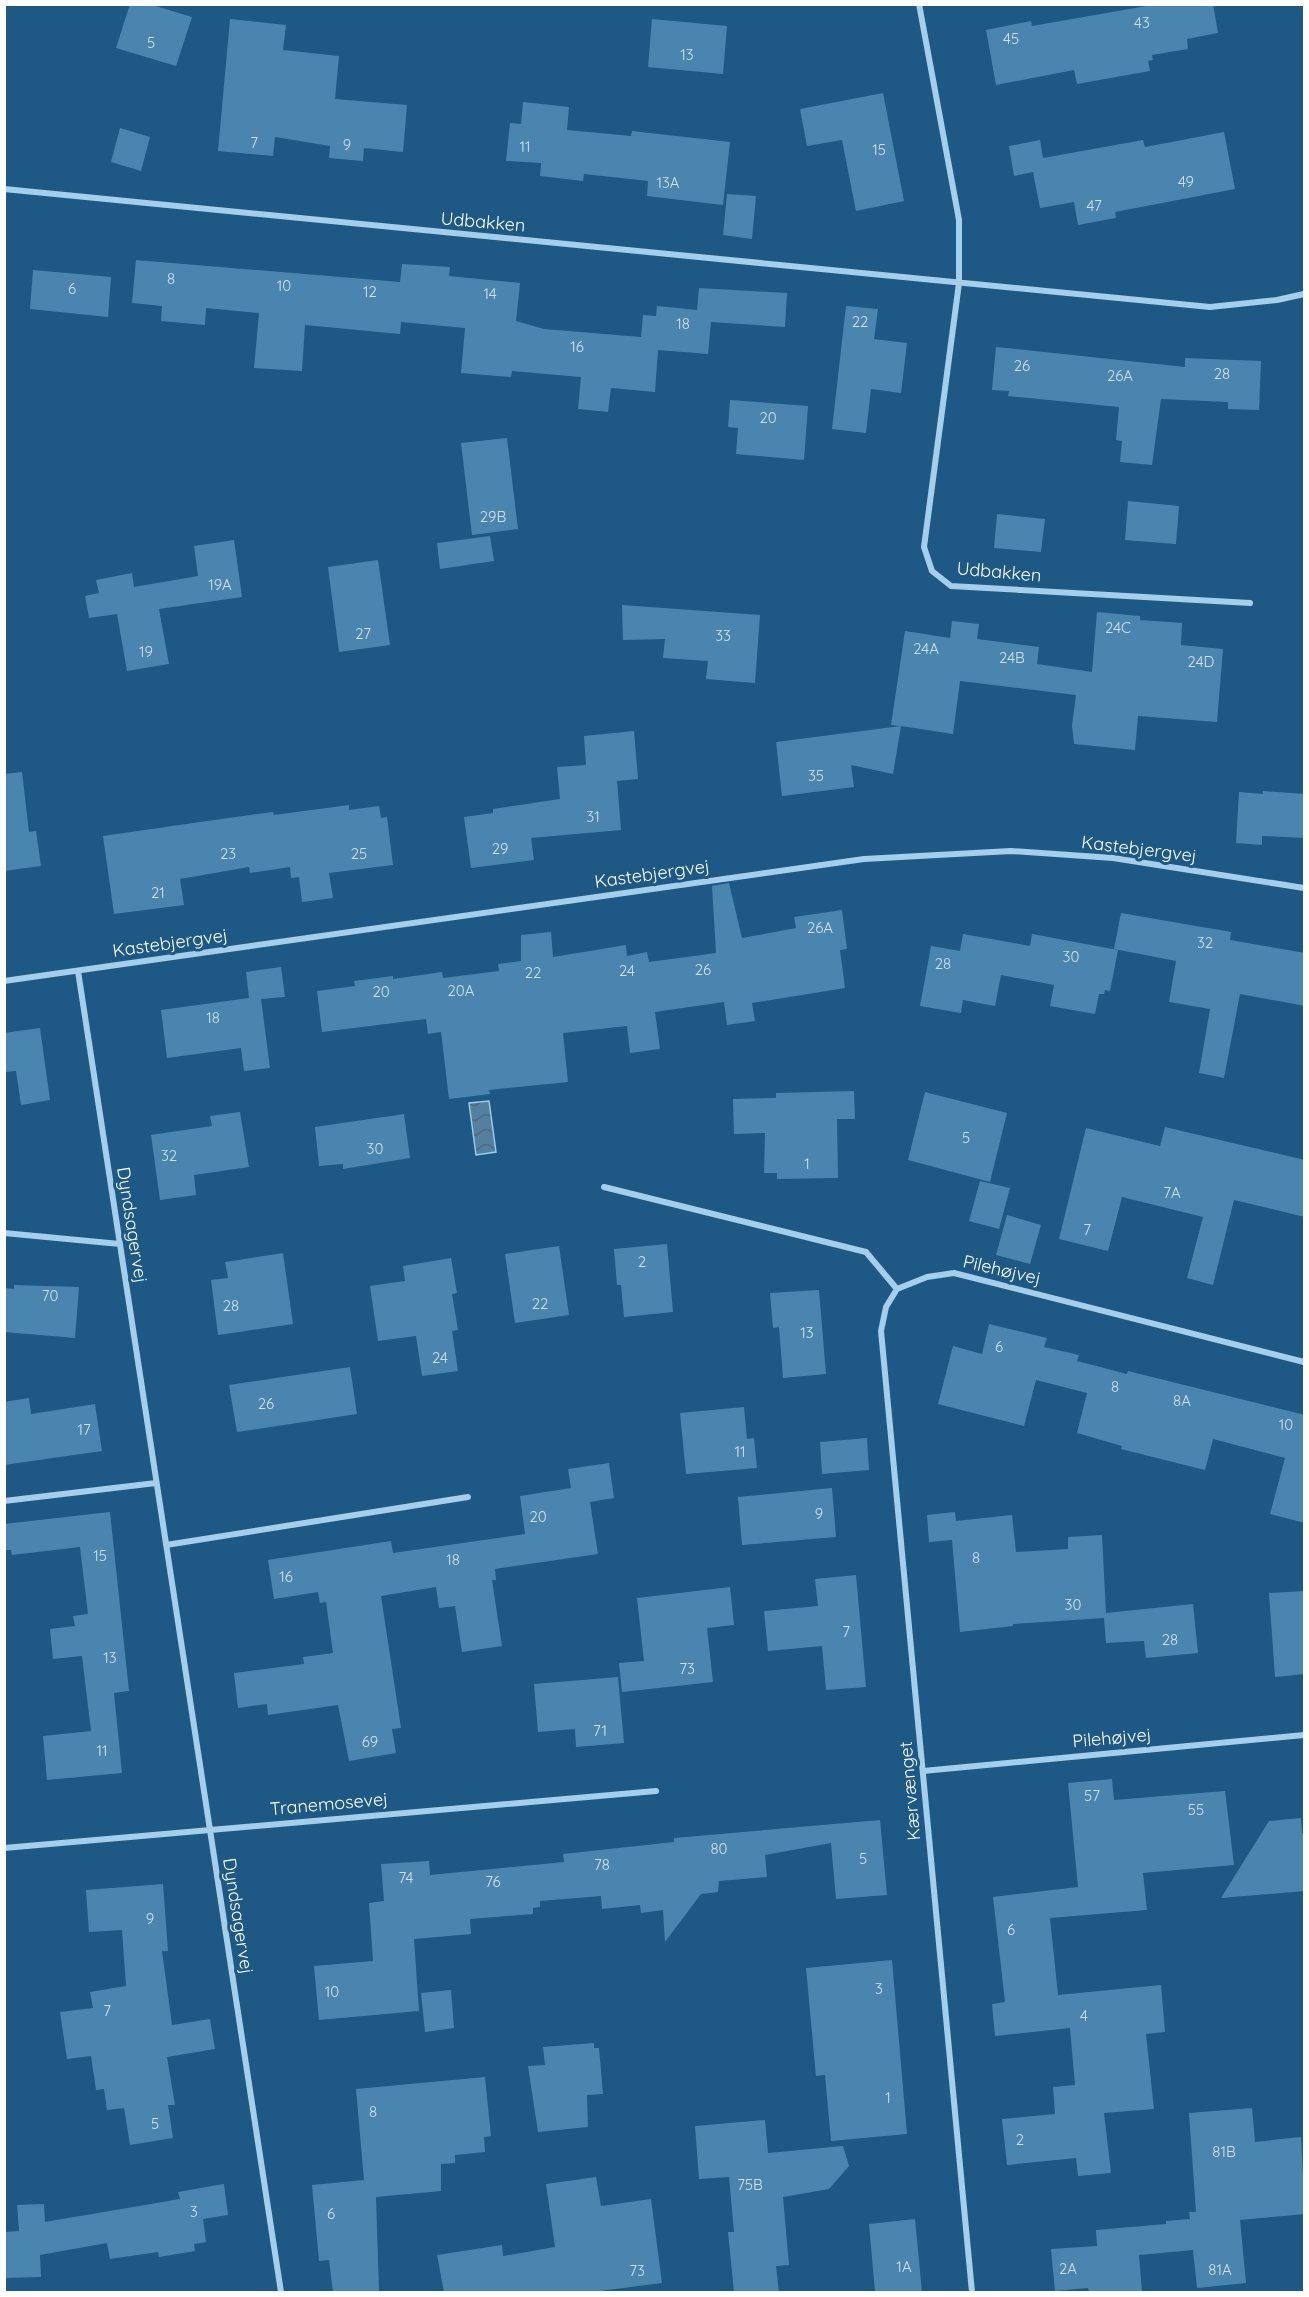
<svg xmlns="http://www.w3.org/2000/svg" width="1309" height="2297" font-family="Quicksand,sans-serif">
<defs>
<pattern id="water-waves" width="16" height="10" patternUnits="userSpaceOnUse" patternTransform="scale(1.5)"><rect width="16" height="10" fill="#547f9d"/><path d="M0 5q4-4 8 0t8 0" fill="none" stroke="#506879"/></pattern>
</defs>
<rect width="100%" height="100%" fill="#1d5984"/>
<path fill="url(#water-waves)" stroke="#98cbec" stroke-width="1.5" d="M 489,1101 L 496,1152 L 476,1155 L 469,1103 Z"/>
<path fill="#4a85af" d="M 130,4 L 149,4 L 192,17 L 176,66 L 116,48 Z
M 1158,4 L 1213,4 L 1218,33 L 1187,39 L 1188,49 L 1152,55 L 1153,60 L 1148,61 L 1150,71 L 1077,84 L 1074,70 L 996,85 L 986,30 L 1031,21 L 1032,26 Z
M 230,19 L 286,25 L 283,50 L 339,56 L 335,99 L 407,105 L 403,152 L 364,148 L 363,161 L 329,158 L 330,146 L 275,137 L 273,156 L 218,151 Z
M 652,19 L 727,26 L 723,74 L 648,67 Z
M 883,93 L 904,201 L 856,211 L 842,140 L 807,146 L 800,109 Z
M 523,102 L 569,107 L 567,130 L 631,136 L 632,131 L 730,142 L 723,205 L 647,196 L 648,181 L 584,174 L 583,181 L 540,176 L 541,163 L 506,161 L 510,123 L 521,124 Z
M 120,128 L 150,137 L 141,171 L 111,162 Z
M 1224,132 L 1235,189 L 1115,212 L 1116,218 L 1078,225 L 1074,202 L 1040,208 L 1033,172 L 1014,176 L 1009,146 L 1040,140 L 1043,158 L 1143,140 L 1145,147 Z
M 727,194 L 756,196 L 752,239 L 723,235 Z
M 136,260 L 400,282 L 402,264 L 450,267 L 449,276 L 520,283 L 516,321 L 544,329 L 641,337 L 643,315 L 656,316 L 657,306 L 697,310 L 699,288 L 787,293 L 785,327 L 711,322 L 708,354 L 658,350 L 655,392 L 611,388 L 608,412 L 578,409 L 581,377 L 512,371 L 511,377 L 461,373 L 465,328 L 401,322 L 400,334 L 305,325 L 302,371 L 254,368 L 259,313 L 206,308 L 205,325 L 161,321 L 162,306 L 132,303 Z
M 33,270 L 111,277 L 108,317 L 30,309 Z
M 846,306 L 878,309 L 874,339 L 907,343 L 901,393 L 871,389 L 866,433 L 832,429 Z
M 996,347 L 1185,367 L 1185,358 L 1261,361 L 1259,410 L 1228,409 L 1228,402 L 1161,399 L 1152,465 L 1120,462 L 1122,441 L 1116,440 L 1119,407 L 1008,396 L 1009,391 L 992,390 Z
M 730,400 L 808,406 L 804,460 L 736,454 L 738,428 L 728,427 Z
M 507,438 L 518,529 L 472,535 L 461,443 Z
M 1128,501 L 1179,506 L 1176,544 L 1125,540 Z
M 997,514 L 1045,519 L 1041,552 L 994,548 Z
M 490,536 L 494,561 L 440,569 L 437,543 Z
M 234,540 L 242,597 L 159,609 L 169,664 L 127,671 L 117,614 L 89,618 L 85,596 L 99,593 L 96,580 L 132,573 L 134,587 L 198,576 L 194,546 Z
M 378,560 L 390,645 L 339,652 L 328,567 Z
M 622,605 L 760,615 L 755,683 L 706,679 L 708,661 L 663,658 L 665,639 L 623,640 Z
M 1097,612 L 1140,616 L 1140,620 L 1182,623 L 1181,645 L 1223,649 L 1217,722 L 1138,716 L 1135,750 L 1074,744 L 1072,726 L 1076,695 L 960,681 L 953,734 L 901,726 L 893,774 L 851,765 L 854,787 L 782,796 L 776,742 L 901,726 L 891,725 L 905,631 L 950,638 L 952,621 L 979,624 L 977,639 L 1039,647 L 1037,664 L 1092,672 Z
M 634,731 L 638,779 L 617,781 L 621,830 L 531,838 L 534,860 L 471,868 L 464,817 L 493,813 L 493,809 L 560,799 L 557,767 L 586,765 L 584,736 Z
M 22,772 L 29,832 L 36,831 L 41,866 L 4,871 L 4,774 Z
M 1263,791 L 1305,794 L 1305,838 L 1262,836 L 1262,845 L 1236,843 L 1239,792 L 1263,794 Z
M 349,805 L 349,810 L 379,806 L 381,818 L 387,817 L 393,865 L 329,873 L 333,898 L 302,902 L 299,877 L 291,878 L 290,867 L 250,873 L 249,867 L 180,879 L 184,905 L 114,914 L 103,836 L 207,821 L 273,812 L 274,815 Z
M 729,883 L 742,938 L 796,928 L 794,917 L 842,910 L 847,949 L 840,950 L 845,988 L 752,1003 L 755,1021 L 727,1025 L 724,1002 L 655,1012 L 660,1049 L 630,1053 L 627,1026 L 563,1033 L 568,1082 L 489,1090 L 490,1094 L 449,1099 L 441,1032 L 428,1034 L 426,1019 L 322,1032 L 317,991 L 355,986 L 354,981 L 393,976 L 393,979 L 442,972 L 443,978 L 499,971 L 498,964 L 521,961 L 521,935 L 551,932 L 553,957 L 626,945 L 627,956 L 647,952 L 649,962 L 716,953 L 712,886 Z
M 1121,913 L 1231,932 L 1230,940 L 1305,953 L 1305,1006 L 1240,994 L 1224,1078 L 1199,1073 L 1210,1009 L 1169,1002 L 1176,961 L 1114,949 Z
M 963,934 L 1030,946 L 1032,934 L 1118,950 L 1110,991 L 1105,990 L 1104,994 L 1099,994 L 1095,1014 L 1050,1006 L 1054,985 L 1001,975 L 995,1006 L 963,1000 L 961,1013 L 920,1006 L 931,946 L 960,951 Z
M 281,967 L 285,997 L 261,999 L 270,1068 L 244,1071 L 241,1048 L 167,1058 L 161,1010 L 249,998 L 246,972 Z
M 40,1028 L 50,1100 L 21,1105 L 16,1071 L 4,1072 L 4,1033 Z
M 854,1091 L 855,1119 L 837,1119 L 838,1178 L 777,1179 L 777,1173 L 764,1173 L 765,1133 L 734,1134 L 733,1099 L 776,1098 L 776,1093 Z
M 925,1092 L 1007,1113 L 990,1182 L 908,1160 Z
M 240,1112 L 249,1167 L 194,1175 L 196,1195 L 160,1200 L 151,1135 L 212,1126 L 210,1116 Z
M 404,1114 L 410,1158 L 343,1169 L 343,1164 L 319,1166 L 315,1127 Z
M 1165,1127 L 1305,1160 L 1305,1217 L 1234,1200 L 1213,1285 L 1187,1278 L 1203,1217 L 1122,1197 L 1108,1251 L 1059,1239 L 1086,1128 L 1160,1146 Z
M 980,1181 L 1010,1188 L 999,1229 L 969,1221 Z
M 1007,1215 L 1041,1225 L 1030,1264 L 996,1255 Z
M 667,1244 L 673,1312 L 624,1317 L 621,1285 L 617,1285 L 614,1249 Z
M 559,1246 L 569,1315 L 515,1323 L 505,1254 Z
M 283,1253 L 293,1324 L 218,1335 L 211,1280 L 228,1278 L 225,1262 Z
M 451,1258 L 457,1293 L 452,1294 L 458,1330 L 452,1331 L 458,1371 L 422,1376 L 416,1336 L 378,1341 L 370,1286 L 405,1281 L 403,1266 Z
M 14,1285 L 79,1287 L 75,1338 L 4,1332 L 4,1288 L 14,1289 Z
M 819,1290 L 826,1374 L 783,1378 L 779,1327 L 773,1328 L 770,1293 Z
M 989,1324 L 1047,1338 L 1044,1347 L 1079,1355 L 1077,1361 L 1127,1374 L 1128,1371 L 1305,1415 L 1305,1523 L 1270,1514 L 1285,1458 L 1213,1439 L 1205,1470 L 1121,1449 L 1122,1446 L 1077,1433 L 1087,1393 L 1036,1380 L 1024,1426 L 938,1404 L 953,1346 L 982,1354 Z
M 350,1367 L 357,1414 L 237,1432 L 229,1385 Z
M 29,1398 L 31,1414 L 95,1404 L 102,1451 L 4,1465 L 4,1402 Z
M 744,1407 L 747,1439 L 754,1438 L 757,1468 L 686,1474 L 680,1413 Z
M 867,1438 L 869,1470 L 822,1474 L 820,1442 Z
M 609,1463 L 614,1498 L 590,1502 L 598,1554 L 495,1569 L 496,1580 L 492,1580 L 502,1646 L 462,1652 L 455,1606 L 439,1608 L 436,1587 L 381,1596 L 401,1728 L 392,1729 L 396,1753 L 349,1761 L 338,1705 L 268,1715 L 267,1704 L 238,1708 L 234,1673 L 304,1664 L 303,1657 L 333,1653 L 326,1602 L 320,1603 L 318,1592 L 274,1599 L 268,1560 L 391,1541 L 393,1553 L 525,1534 L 520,1496 L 571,1488 L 568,1469 Z
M 832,1488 L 836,1537 L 742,1545 L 738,1497 Z
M 110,1512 L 129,1691 L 114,1693 L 122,1773 L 47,1780 L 43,1736 L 91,1731 L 82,1656 L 53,1659 L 50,1629 L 75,1626 L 73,1616 L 88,1614 L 80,1547 L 12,1555 L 11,1550 L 4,1550 L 4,1524 Z
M 955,1512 L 956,1521 L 1012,1515 L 1016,1552 L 1068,1549 L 1068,1537 L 1102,1535 L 1106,1613 L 1193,1604 L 1198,1653 L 1146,1658 L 1144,1641 L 1106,1643 L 1104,1618 L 1013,1624 L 1013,1626 L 960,1632 L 952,1540 L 929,1542 L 927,1515 Z
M 856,1575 L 866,1687 L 826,1690 L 822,1646 L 768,1651 L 764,1611 L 818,1606 L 815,1579 Z
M 730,1587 L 734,1625 L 707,1628 L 713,1682 L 622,1692 L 619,1663 L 644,1661 L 637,1598 Z
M 1305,1591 L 1305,1674 L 1275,1677 L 1269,1593 Z
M 618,1677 L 624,1743 L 576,1747 L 575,1729 L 538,1732 L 534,1684 Z
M 1112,1779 L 1114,1800 L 1225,1791 L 1234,1865 L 1143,1873 L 1147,1910 L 1050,1918 L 1058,1995 L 1161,1985 L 1165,2032 L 1146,2034 L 1154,2109 L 1104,2113 L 1111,2173 L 1078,2176 L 1076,2158 L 1007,2165 L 1002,2119 L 1055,2114 L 1053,2087 L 1075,2085 L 1070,2028 L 995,2036 L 992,2004 L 1005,2002 L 993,1897 L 1078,1887 L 1068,1783 Z
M 1301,1818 L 1302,1833 L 1305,1833 L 1305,1891 L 1221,1898 L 1269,1821 Z
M 880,1820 L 887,1895 L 836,1899 L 831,1843 L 765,1855 L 767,1877 L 719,1881 L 718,1892 L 701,1894 L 665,1942 L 663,1910 L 641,1913 L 640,1905 L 602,1909 L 601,1896 L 540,1901 L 540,1907 L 533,1908 L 533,1914 L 470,1919 L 471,1934 L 414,1939 L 419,2011 L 319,2020 L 314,1966 L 373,1961 L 369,1903 L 384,1901 L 381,1864 L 429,1861 L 430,1875 L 564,1862 L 563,1854 L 674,1842 L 674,1838 Z
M 163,1884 L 168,1951 L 162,1951 L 172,2025 L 210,2019 L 215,2049 L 167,2057 L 175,2105 L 168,2105 L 173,2138 L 130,2145 L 124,2108 L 107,2110 L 104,2089 L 96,2090 L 91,2056 L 67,2059 L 60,2012 L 93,2008 L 90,1992 L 126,1986 L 122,1930 L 89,1932 L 86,1890 Z
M 892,1960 L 907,2134 L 831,2141 L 825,2075 L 816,2076 L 806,1968 Z
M 451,1990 L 454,2028 L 425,2032 L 421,1993 Z
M 594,2043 L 594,2048 L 599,2048 L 603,2094 L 587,2095 L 588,2127 L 538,2132 L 528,2066 L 545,2065 L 543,2047 Z
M 485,2077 L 491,2136 L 484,2137 L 485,2152 L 455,2155 L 455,2163 L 441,2164 L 441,2191 L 376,2197 L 379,2292 L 333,2292 L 329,2260 L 319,2261 L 312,2185 L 364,2180 L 356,2089 Z
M 1252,2108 L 1255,2142 L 1301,2137 L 1305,2214 L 1240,2220 L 1246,2283 L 1197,2288 L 1193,2250 L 1139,2255 L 1142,2292 L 1089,2292 L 1088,2288 L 1055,2291 L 1051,2249 L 1097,2246 L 1096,2230 L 1166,2224 L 1166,2221 L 1190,2219 L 1189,2212 L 1196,2212 L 1189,2113 Z
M 765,2120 L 768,2153 L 843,2146 L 849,2166 L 829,2189 L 783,2197 L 789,2265 L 776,2266 L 779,2292 L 734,2292 L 728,2232 L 734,2232 L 729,2177 L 699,2179 L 695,2126 Z
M 596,2177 L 601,2206 L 651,2199 L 662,2283 L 592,2292 L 444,2292 L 437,2255 L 502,2245 L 503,2256 L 555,2247 L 546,2184 Z
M 224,2184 L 228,2215 L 203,2219 L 206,2242 L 194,2244 L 195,2251 L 159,2257 L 158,2252 L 110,2259 L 107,2243 L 40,2255 L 41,2277 L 4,2278 L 4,2232 L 19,2231 L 17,2205 L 44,2204 L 45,2222 L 180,2199 L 178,2192 Z
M 915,2219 L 922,2292 L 875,2292 L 869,2224 Z"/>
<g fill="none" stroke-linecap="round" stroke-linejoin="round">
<path stroke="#a4ceea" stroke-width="6" d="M 919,4 L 959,220 L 959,283 L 924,547 L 932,571 L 951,586 L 1250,603
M 4,189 L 1210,307 L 1277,300 L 1304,294
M 78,971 L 281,2292
M 4,981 L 864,859 L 1011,851 L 1113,858 L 1304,888
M 604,1187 L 866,1252 L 897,1289
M 4,1233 L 120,1244
M 897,1289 L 886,1307 L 881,1331 L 972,2292
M 897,1289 L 927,1277 L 954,1273 L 1304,1362
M 4,1501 L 156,1483
M 166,1545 L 468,1497
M 923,1771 L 1304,1735
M 4,1848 L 656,1791"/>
</g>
<g text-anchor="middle" stroke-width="6" stroke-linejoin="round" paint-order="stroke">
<g font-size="15" fill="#d2e0eb">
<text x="1142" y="28">43</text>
<text x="1011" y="44">45</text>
<text x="151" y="48">5</text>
<text x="687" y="60">13</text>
<text x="254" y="148">7</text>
<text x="347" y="150">9</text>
<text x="525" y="152">11</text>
<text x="879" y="155">15</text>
<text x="1186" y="187">49</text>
<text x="668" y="188">13A</text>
<text x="1094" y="211">47</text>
<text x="171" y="284">8</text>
<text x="284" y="291">10</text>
<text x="72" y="294">6</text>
<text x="370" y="297">12</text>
<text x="490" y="299">14</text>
<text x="860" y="327">22</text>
<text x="683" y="329">18</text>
<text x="577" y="352">16</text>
<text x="1022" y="371">26</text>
<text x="1222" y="379">28</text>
<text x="1120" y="381">26A</text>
<text x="768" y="423">20</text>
<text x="493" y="522">29B</text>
<text x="220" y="590">19A</text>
<text x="1118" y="633">24C</text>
<text x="363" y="639">27</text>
<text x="723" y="641">33</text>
<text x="926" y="654">24A</text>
<text x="146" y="657">19</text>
<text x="1012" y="663">24B</text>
<text x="1201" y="667">24D</text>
<text x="816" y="781">35</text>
<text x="593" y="822">31</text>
<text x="500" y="854">29</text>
<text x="228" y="859">23</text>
<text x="359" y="859">25</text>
<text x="158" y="898">21</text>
<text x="820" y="933">26A</text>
<text x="1205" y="948">32</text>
<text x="1071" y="962">30</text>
<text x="943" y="969">28</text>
<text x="703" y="975">26</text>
<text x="627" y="976">24</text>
<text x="533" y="978">22</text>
<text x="461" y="996">20A</text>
<text x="381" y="997">20</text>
<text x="213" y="1023">18</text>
<text x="966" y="1143">5</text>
<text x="375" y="1154">30</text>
<text x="169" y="1161">32</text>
<text x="807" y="1169">1</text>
<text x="1172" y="1198">7A</text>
<text x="1087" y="1235">7</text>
<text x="642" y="1267">2</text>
<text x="50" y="1301">70</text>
<text x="540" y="1309">22</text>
<text x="231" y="1311">28</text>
<text x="807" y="1338">13</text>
<text x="999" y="1352">6</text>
<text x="440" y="1363">24</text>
<text x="1115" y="1392">8</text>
<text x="1182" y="1406">8A</text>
<text x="266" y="1409">26</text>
<text x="1286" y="1430">10</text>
<text x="84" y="1435">17</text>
<text x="740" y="1457">11</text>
<text x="819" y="1519">9</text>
<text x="538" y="1522">20</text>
<text x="100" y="1561">15</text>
<text x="976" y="1563">8</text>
<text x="453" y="1565">18</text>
<text x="286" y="1582">16</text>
<text x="1073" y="1610">30</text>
<text x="846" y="1637">7</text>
<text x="1170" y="1645">28</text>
<text x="110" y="1663">13</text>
<text x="687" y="1674">73</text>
<text x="600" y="1736">71</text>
<text x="370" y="1747">69</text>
<text x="102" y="1756">11</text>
<text x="1092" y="1801">57</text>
<text x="1196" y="1815">55</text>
<text x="719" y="1854">80</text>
<text x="863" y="1864">5</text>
<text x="602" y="1870">78</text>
<text x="406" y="1883">74</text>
<text x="493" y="1887">76</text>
<text x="150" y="1924">9</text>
<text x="1011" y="1935">6</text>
<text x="879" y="1994">3</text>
<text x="332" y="1997">10</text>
<text x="107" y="2016">7</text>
<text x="1084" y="2021">4</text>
<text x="888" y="2103">1</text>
<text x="373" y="2117">8</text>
<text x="155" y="2129">5</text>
<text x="1020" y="2145">2</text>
<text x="1224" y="2157">81B</text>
<text x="750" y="2190">75B</text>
<text x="194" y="2217">3</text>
<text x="331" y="2219">6</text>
<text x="904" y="2272">1A</text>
<text x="1068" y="2274">2A</text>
<text x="1220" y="2275">81A</text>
<text x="637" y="2276">73</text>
</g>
<g font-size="18" fill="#fff" stroke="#1d5984">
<text transform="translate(483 222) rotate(5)" y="6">Udbakken</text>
<text transform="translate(999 572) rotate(5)" y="6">Udbakken</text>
<text transform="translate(1139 849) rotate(7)" y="6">Kastebjergvej</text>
<text transform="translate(652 874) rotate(-8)" y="6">Kastebjergvej</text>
<text transform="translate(170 943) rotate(-8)" y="6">Kastebjergvej</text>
<text transform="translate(132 1225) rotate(81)" y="6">Dyndsagervej</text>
<text transform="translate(1002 1270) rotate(13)" y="6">Pilehøjvej</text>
<text transform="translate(1112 1738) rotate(-5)" y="6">Pilehøjvej</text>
<text transform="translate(910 1791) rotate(-95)" y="6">Kærvænget</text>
<text transform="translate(329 1804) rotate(-5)" y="6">Tranemosevej</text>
<text transform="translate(238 1916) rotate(81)" y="6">Dyndsagervej</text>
</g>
</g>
<rect width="1309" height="2297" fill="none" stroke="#ffffff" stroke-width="12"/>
</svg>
